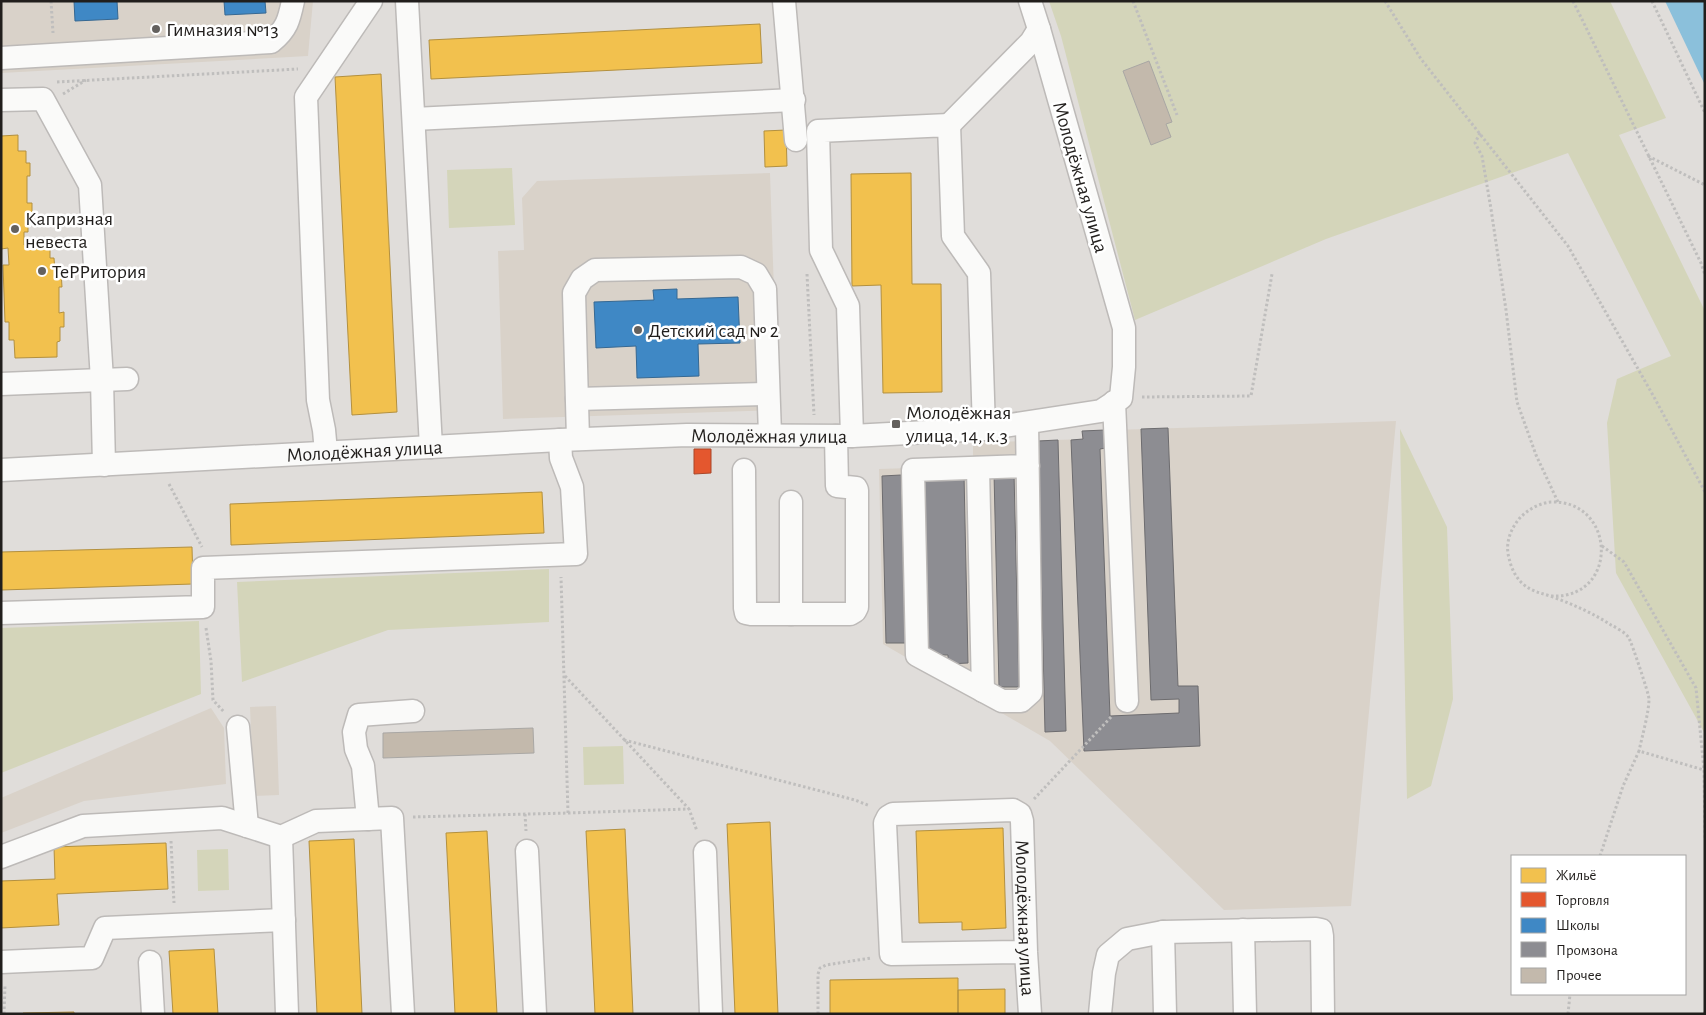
<svg xmlns="http://www.w3.org/2000/svg" width="1706" height="1015" font-family="'Alegreya Sans',sans-serif">
<rect width="100%" height="100%" fill="#e0ddda"/>
<path fill="#d9d2c9" d="M 1,1 L 313,1 L 308,56 L 1,73 Z
M 770,173 L 778,410 L 503,419 L 498,251 L 524,250 L 522,198 L 537,181 Z
M 1396,421 L 1351,906 L 1224,910 L 1050,741 L 883,644 L 879,469 L 973,466 L 973,443 L 1082,439 L 1082,431 Z
M 276,706 L 279,795 L 254,796 L 250,707 Z
M 211,708 L 224,728 L 226,784 L 84,801 L 1,833 L 1,798 Z"/>
<path fill="#d4d5ba" d="M 1049,1 L 1610,1 L 1666,118 L 1619,135 L 1705,311 L 1705,734 L 1616,573 L 1607,423 L 1617,379 L 1671,356 L 1568,153 L 1326,239 L 1135,320 L 1061,36 Z
M 512,168 L 515,225 L 449,228 L 447,170 Z
M 1400,429 L 1447,527 L 1453,699 L 1431,786 L 1407,799 Z
M 549,569 L 549,622 L 388,630 L 242,682 L 237,582 Z
M 199,621 L 201,694 L 1,773 L 1,628 Z
M 623,746 L 624,784 L 584,785 L 583,747 Z
M 228,849 L 229,890 L 198,891 L 197,850 Z"/>
<path fill="#8bc0db" d="M 1665,1 L 1705,1 L 1705,85 Z"/>
<path fill="#f2c14e" stroke="#b3903f" d="M 760,24 L 762,63 L 431,79 L 429,40 Z
M 381,74 L 397,412 L 352,415 L 335,77 Z
M 786,130 L 787,166 L 765,167 L 764,131 Z
M 18,135 L 18,151 L 26,151 L 26,163 L 30,163 L 30,176 L 27,176 L 27,203 L 32,203 L 32,216 L 28,216 L 28,232 L 24,232 L 24,245 L 50,244 L 50,258 L 54,258 L 55,272 L 61,272 L 62,287 L 59,287 L 59,313 L 64,312 L 64,327 L 60,327 L 60,341 L 57,342 L 57,357 L 15,358 L 14,340 L 9,340 L 9,322 L 5,322 L 3,265 L 9,265 L 8,248 L 1,249 L 1,136 Z
M 911,173 L 912,284 L 941,284 L 942,392 L 883,393 L 881,285 L 852,286 L 851,174 Z
M 542,492 L 544,533 L 231,545 L 230,504 Z
M 192,547 L 193,584 L 1,590 L 1,552 Z
M 770,822 L 778,1014 L 735,1014 L 727,824 Z
M 1003,828 L 1006,928 L 962,930 L 962,922 L 919,923 L 916,831 Z
M 625,829 L 633,1014 L 595,1014 L 586,831 Z
M 487,831 L 497,1014 L 455,1014 L 446,833 Z
M 354,839 L 362,1014 L 317,1014 L 309,841 Z
M 166,843 L 168,889 L 57,894 L 59,925 L 1,928 L 1,881 L 55,879 L 54,847 Z
M 214,949 L 218,1014 L 173,1014 L 169,951 Z
M 958,978 L 958,1014 L 830,1014 L 830,980 Z
M 1005,989 L 1005,1014 L 958,1014 L 958,990 Z
M 74,1012 L 74,1014 L 23,1014 L 23,1013 Z"/>
<path fill="#e4572e" stroke="#aa4629" d="M 694,449 L 711,449 L 711,473 L 694,474 Z"/>
<path fill="#3f88c5" stroke="#366892" d="M 74,1 L 117,1 L 118,19 L 75,21 Z
M 224,1 L 265,1 L 266,13 L 225,15 Z
M 677,289 L 677,299 L 738,297 L 740,343 L 698,344 L 699,376 L 637,378 L 636,346 L 596,348 L 594,302 L 654,300 L 653,290 Z"/>
<path fill="#8d8d92" stroke="#6d6c6f" d="M 1168,428 L 1178,686 L 1198,686 L 1200,746 L 1084,751 L 1071,440 L 1083,439 L 1082,431 L 1105,430 L 1106,448 L 1100,449 L 1110,716 L 1179,713 L 1179,699 L 1151,700 L 1141,429 Z
M 1058,440 L 1066,731 L 1045,732 L 1038,441 Z
M 994,473 L 1014,473 L 1019,687 L 999,687 Z
M 901,475 L 906,643 L 886,643 L 882,476 Z
M 964,475 L 968,663 L 948,664 L 948,655 L 927,655 L 923,476 Z"/>
<path fill="#c3b9ac" stroke="#a9a7a4" d="M 1149,61 L 1172,122 L 1166,124 L 1171,137 L 1151,145 L 1123,71 Z
M 533,728 L 534,753 L 383,758 L 383,733 Z"/>
<g fill="none" stroke-linecap="round" stroke-linejoin="round">
<g stroke="#bdbab8" stroke-width="25">
<g id="minor">
<path d="M 407,1 L 431,447"/>
<path d="M 784,1 L 796,140"/>
<path d="M 1,58 L 271,42 C 287,29 289,20 293,1"/>
<path d="M 1,100 L 43,99 L 90,185 L 102,380 L 104,465"/>
<path d="M 414,119 L 794,100"/>
<path d="M 949,125 L 1031,42 L 1039,29"/>
<path d="M 1,384 L 127,379"/>
<path d="M 577,399 L 768,394"/>
<path d="M 1114,402 L 1127,701"/>
<path d="M 1027,423 L 1031,692 L 1021,701 L 1002,701 L 917,655 L 913,470 L 1028,466"/>
<path d="M 852,436 L 848,306 L 821,250 L 818,131 L 949,125 L 953,236 L 979,273 L 984,429"/>
<path d="M 578,439 L 574,293 L 582,279 L 595,270 L 741,267 L 756,274 L 765,289 L 770,435"/>
<path d="M 326,452 L 324,430 L 318,400 L 306,97 L 371,1"/>
<path d="M 978,468 L 983,691"/>
<path id="s1" d="M 1,470 L 560,440 L 687,435 L 852,436 L 984,429 L 1101,411 L 1121,398 L 1124,367 L 1124,328 L 1039,29 L 1030,1"/>
<path d="M 744,470 L 745,608 L 746,613 L 751,614 L 850,614 L 855,611 L 857,607 L 857,490 L 856,488 L 837,486 L 836,436"/>
<path d="M 791,502 L 791,614"/>
<path d="M 1,613 L 203,607 L 203,568 L 576,554 L 572,487 L 561,458 L 560,440"/>
<path d="M 238,727 L 247,826"/>
<path d="M 368,819 L 363,766 L 356,749 L 354,732 L 359,715 L 413,711"/>
<path d="M 281,837 L 287,1014"/>
<path d="M 527,851 L 535,1014"/>
<path d="M 705,852 L 711,1014"/>
<path d="M 1,857 L 83,826 L 222,818 L 281,837 L 316,821 L 392,818 L 403,1014"/>
<path d="M 1243,930 L 1245,1014"/>
<path d="M 1163,932 L 1165,1014"/>
<path id="s2" d="M 1026,952 L 891,954 L 885,823 L 888,817 L 893,814 L 1013,810 L 1020,814 L 1022,821 L 1026,952 L 1030,1014"/>
<path d="M 1,962 L 92,958 L 105,928 L 284,920"/>
<path d="M 150,962 L 153,1014"/>
<path d="M 1100,1014 L 1104,973 L 1108,955 L 1127,939 L 1163,932 L 1316,929 L 1321,930 L 1322,936 L 1323,1014"/>
</g>
</g>
<path stroke="#bfbebd" stroke-width="3" stroke-dasharray="2.5 2.5" stroke-linecap="butt" d="M 51,1 L 53,33
M 1133,1 L 1177,115
M 1385,1 L 1421,59 L 1568,246 L 1654,397 L 1705,492
M 1573,1 L 1701,263 L 1705,275
M 1652,1 L 1705,113
M 57,82 L 298,69
M 63,94 L 86,80
M 1480,133 L 1475,143 L 1482,156 L 1491,209 L 1506,310 L 1517,402 L 1536,455 L 1558,502
M 1648,156 L 1705,185
M 807,274 L 814,415
M 1142,397 L 1251,396 L 1272,274
M 169,484 L 202,547
M 1602,546 L 1624,562 L 1696,688 L 1704,770
M 1551,596 C 1556,596 1561,596 1566,595 C 1619,584 1611,500 1551,502 C 1539,503 1527,510 1519,519 C 1510,530 1505,544 1509,558 C 1511,567 1515,577 1523,584 C 1532,592 1542,593 1553,597 C 1574,605 1593,613 1611,625 C 1617,628 1626,633 1629,638 C 1632,644 1649,694 1649,699 C 1649,712 1642,737 1639,751
M 206,628 L 211,661 L 213,700 L 224,712
M 565,676 L 689,809
M 624,740 L 855,800 L 870,806
M 1034,799 L 1112,716
M 568,813 L 689,809 L 697,831
M 525,814 L 526,831
M 413,817 L 568,813 L 561,577
M 171,841 L 174,903
M 1600,856 L 1623,786 L 1639,751 L 1704,770 L 1705,838
M 4,1014 L 5,985
M 818,1014 L 818,974 L 820,968 L 826,965 L 871,958
M 1568,1014 L 1570,994
M 1704,1014 L 1705,1012"/>
<use href="#minor" stroke="#fafaf9" stroke-width="22"/>
</g>
<g fill="#64615e" stroke="#fff" stroke-width="2">
<circle cx="156" cy="29" r="5"/>
<circle cx="15" cy="229" r="5"/>
<circle cx="42" cy="271" r="5"/>
<circle cx="638" cy="330" r="5"/>
<rect x="891" y="419" width="10" height="10" rx="2.5"/>
</g>
<g text-anchor="middle" stroke-width="5" stroke-linejoin="round" paint-order="stroke">
<g font-size="20" fill="#211e1c" stroke="#fff" text-anchor="start">
<text x="166" y="36">Гимназия №13</text>
<text x="25" y="225">Капризная<tspan x="25" dy="23">невеста</tspan></text>
<text x="52" y="278">ТеРРитория</text>
<text x="648" y="337">Детский сад № 2</text>
<text x="906" y="419">Молодёжная<tspan x="906" dy="23">улица, 14, к.3</tspan></text>
</g>
<g font-size="20" fill="#211e1c" stroke="#fff">
<text transform="translate(1081 177) rotate(74)" y="7">Молодёжная улица</text>
<text dy="7" stroke="none"><textPath href="#s1" startOffset="769">Молодёжная улица</textPath></text>
<text dy="7" stroke="none"><textPath href="#s1" startOffset="364">Молодёжная улица</textPath></text>
<text dy="7" stroke="none"><textPath href="#s2" startOffset="511">Молодёжная улица</textPath></text>
</g>
</g>
<rect width="1706" height="1015" fill="none" stroke="#211e1c" stroke-width="5"/>
<rect x="1511" y="855" width="175" height="140" fill="#ffffff" stroke="#a6a5a4"/>
<rect x="1521" y="868" width="25" height="15" fill="#f2c14e" stroke="#a6a5a4"/>
<text x="1556" y="880" font-size="15" fill="#211e1c">Жильё</text>
<rect x="1521" y="892" width="25" height="15" fill="#e4572e" stroke="#a6a5a4"/>
<text x="1556" y="905" font-size="15" fill="#211e1c">Торговля</text>
<rect x="1521" y="918" width="25" height="15" fill="#3f88c5" stroke="#a6a5a4"/>
<text x="1556" y="930" font-size="15" fill="#211e1c">Школы</text>
<rect x="1521" y="942" width="25" height="15" fill="#8d8d92" stroke="#a6a5a4"/>
<text x="1556" y="955" font-size="15" fill="#211e1c">Промзона</text>
<rect x="1521" y="968" width="25" height="15" fill="#c3b9ac" stroke="#a6a5a4"/>
<text x="1556" y="980" font-size="15" fill="#211e1c">Прочее</text>
</svg>
